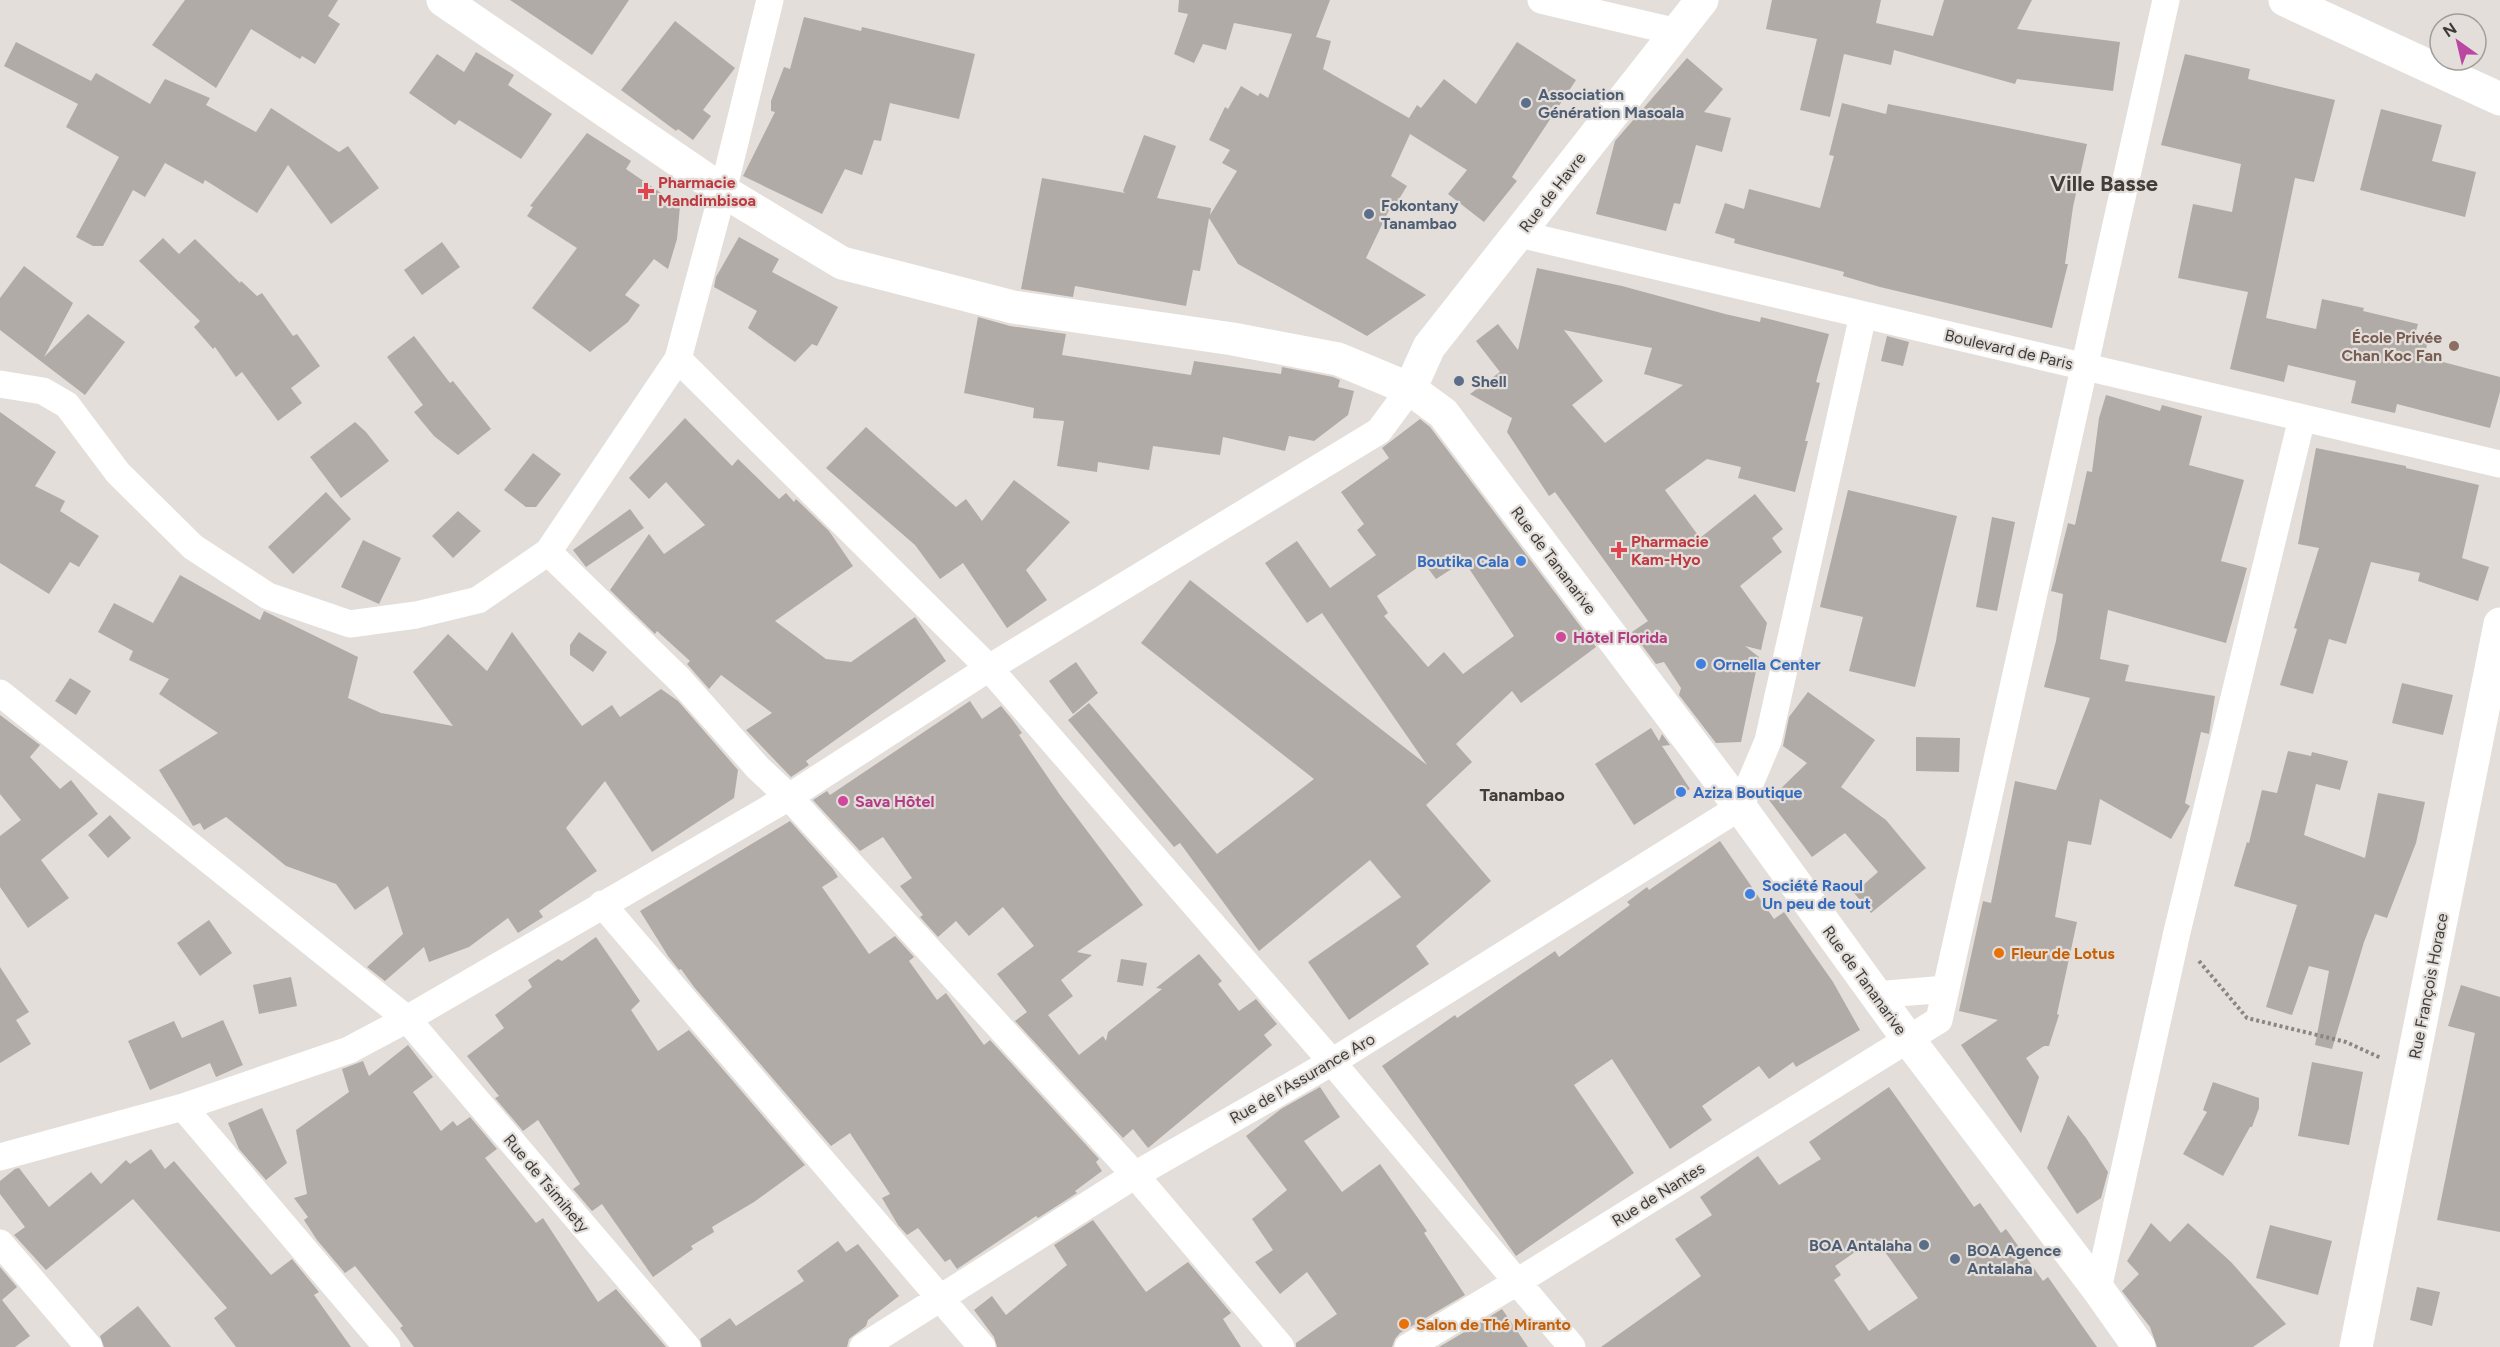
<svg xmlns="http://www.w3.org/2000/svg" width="2500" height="1347" font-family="Figtree,sans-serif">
<rect width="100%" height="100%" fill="#e3ded9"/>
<path fill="#b0aba6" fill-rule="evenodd" d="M 185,0 L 338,0 L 328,16 L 340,24 L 315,64 L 302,56 L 300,59 L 251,29 L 216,88 L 152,45 Z
M 510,0 L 629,0 L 592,55 Z
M 1179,0 L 1330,0 L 1316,37 L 1331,41 L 1323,69 L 1409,118 L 1417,105 L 1421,108 L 1444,79 L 1476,104 L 1517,42 L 1576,80 L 1512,177 L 1517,181 L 1484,222 L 1448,194 L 1467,170 L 1410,134 L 1391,176 L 1407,186 L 1393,209 L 1390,208 L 1366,258 L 1426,295 L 1367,336 L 1238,264 L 1209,218 L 1200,271 L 1193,270 L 1186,306 L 1075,286 L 1073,297 L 1021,289 L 1042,178 L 1125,193 L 1123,191 L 1144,135 L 1176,146 L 1157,198 L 1211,208 L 1210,215 L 1237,171 L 1222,163 L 1230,150 L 1209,140 L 1225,107 L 1228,109 L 1241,86 L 1258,96 L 1260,93 L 1268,98 L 1292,34 L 1234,23 L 1226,50 L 1203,44 L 1194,63 L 1174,54 L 1188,14 L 1178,12 Z
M 1772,0 L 1881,0 L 1876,23 L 1933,36 L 1944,0 L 2032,0 L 2017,29 L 2120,42 L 2113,91 L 2017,79 L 2015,84 L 1894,50 L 1891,65 L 1844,54 L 1830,117 L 1800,110 L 1817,39 L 1766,29 Z
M 804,17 L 861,31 L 862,27 L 975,54 L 959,119 L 890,103 L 881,141 L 874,140 L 862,175 L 845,169 L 822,214 L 743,176 L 775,112 L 771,111 L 771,101 L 784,67 L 790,69 Z
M 675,21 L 735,68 L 703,110 L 711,116 L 693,140 L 678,129 L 676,131 L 621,90 Z
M 16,42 L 91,81 L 96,73 L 150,104 L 165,79 L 210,98 L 206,105 L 256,132 L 271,108 L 339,152 L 348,146 L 379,188 L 331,224 L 288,165 L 257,213 L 205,180 L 203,184 L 165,163 L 145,197 L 133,190 L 103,246 L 93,246 L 76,237 L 119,157 L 66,127 L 78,104 L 4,66 Z
M 476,52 L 514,75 L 508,85 L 552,114 L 521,159 L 459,120 L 455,125 L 409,93 L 437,54 L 464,72 Z
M 2185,54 L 2250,69 L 2248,79 L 2335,100 L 2314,182 L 2295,178 L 2266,318 L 2316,329 L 2322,299 L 2364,308 L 2363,311 L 2418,324 L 2414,338 L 2428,341 L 2424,357 L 2500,377 L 2500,392 L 2490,428 L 2397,404 L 2395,413 L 2351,403 L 2356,381 L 2288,365 L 2284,382 L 2230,369 L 2248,292 L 2178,278 L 2193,204 L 2232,212 L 2241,164 L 2161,145 Z
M 1687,58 L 1723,89 L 1704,112 L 1731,118 L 1722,152 L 1696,145 L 1680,204 L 1674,203 L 1666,231 L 1596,214 L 1615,141 Z
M 1842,103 L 1886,114 L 1888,104 L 2087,144 L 2073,207 L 2065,264 L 2068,264 L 2052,328 L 1880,287 L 1843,276 L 1844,272 L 1734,243 L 1735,239 L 1715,233 L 1725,203 L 1744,209 L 1749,189 L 1820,208 L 1834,156 L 1829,155 Z
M 2381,109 L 2442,125 L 2432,161 L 2476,172 L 2465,217 L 2360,190 Z
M 587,133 L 631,161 L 626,169 L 680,206 L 677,239 L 668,269 L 654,259 L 625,295 L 640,305 L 628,322 L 590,352 L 532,308 L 577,248 L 527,216 L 533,207 L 530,206 Z
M 739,237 L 779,259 L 772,272 L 838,307 L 817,346 L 812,344 L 795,362 L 748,328 L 757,311 L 714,287 L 716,277 Z
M 163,238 L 179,254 L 195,239 L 240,283 L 241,281 L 257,296 L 262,293 L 293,336 L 297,334 L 320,366 L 291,388 L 302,403 L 278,421 L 242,372 L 236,377 L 215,347 L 213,349 L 194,327 L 200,321 L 139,261 Z
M 442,242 L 460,267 L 422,295 L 404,270 Z
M 24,266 L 73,303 L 44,357 L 88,314 L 125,342 L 85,395 L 0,330 L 0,298 Z
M 1537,268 L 1622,286 L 1725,314 L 1760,322 L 1761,317 L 1829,334 L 1816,382 L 1820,383 L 1805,441 L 1808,441 L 1795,492 L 1738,478 L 1741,467 L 1707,459 L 1665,490 L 1700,538 L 1755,494 L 1783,529 L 1772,538 L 1782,552 L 1740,586 L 1767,623 L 1761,650 L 1745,646 L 1759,657 L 1741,742 L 1716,743 L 1679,695 L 1681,688 L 1664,662 L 1656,664 L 1632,632 L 1648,621 L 1555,492 L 1549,496 L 1507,432 L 1512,418 L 1470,394 L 1500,372 L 1476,341 L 1498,324 L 1518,350 ZM 1564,330 L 1652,348 L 1644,374 L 1683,385 L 1605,443 L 1572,405 L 1603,381 Z
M 978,317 L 1010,326 L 1066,334 L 1062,355 L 1191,375 L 1194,361 L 1281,374 L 1282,367 L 1333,377 L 1340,380 L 1338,387 L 1354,391 L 1348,415 L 1314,441 L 1289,436 L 1285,451 L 1223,437 L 1220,455 L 1153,446 L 1149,470 L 1098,462 L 1097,472 L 1057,466 L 1064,421 L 1033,418 L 1034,408 L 964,393 Z
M 414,336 L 450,383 L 453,381 L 491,429 L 458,455 L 434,436 L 414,412 L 423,405 L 387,357 Z
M 1887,336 L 1909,342 L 1903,366 L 1881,361 Z
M 2106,395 L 2160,411 L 2162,405 L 2202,416 L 2189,465 L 2244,480 L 2221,561 L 2247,568 L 2226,643 L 2108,610 L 2100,659 L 2129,665 L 2125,681 L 2215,696 L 2209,734 L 2201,732 L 2185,803 L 2190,806 L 2171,839 L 2100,799 L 2091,845 L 2068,841 L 2055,917 L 2077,922 L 2057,1014 L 2059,1015 L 2049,1046 L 2044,1046 L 2026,1058 L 2039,1077 L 2021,1133 L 1961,1045 L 1998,1020 L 1959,1011 L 1983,901 L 1991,903 L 2015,781 L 2056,790 L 2090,698 L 2044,687 L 2056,641 L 2063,594 L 2051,591 L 2068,523 L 2075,525 L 2087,471 L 2092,472 L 2099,418 Z
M 0,412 L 56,452 L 35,486 L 65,501 L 60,511 L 99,536 L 79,567 L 70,562 L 49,594 L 0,563 Z
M 685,418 L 732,466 L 738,459 L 779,499 L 786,493 L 794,502 L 796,499 L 829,531 L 853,566 L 775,621 L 826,659 L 851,662 L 915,617 L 946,661 L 806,761 L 809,765 L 791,777 L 746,730 L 772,713 L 721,675 L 709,689 L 687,664 L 690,661 L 657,631 L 655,634 L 610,590 L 649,534 L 664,554 L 705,525 L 666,482 L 649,499 L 629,478 Z
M 1420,419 L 1430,427 L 1596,647 L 1521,703 L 1512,691 L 1456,744 L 1472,762 L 1426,805 L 1491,881 L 1416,946 L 1429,964 L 1349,1020 L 1308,962 L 1401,897 L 1370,860 L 1259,951 L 1180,843 L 1174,847 L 1068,720 L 1089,703 L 1217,854 L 1314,779 L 1141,643 L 1190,580 L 1427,765 L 1322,613 L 1307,623 L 1265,563 L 1297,541 L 1330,588 L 1376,555 L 1357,530 L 1364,524 L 1341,492 L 1389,458 L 1382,448 ZM 1464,561 L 1514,636 L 1463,674 L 1444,652 L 1428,667 L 1384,616 L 1388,613 L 1377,596 L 1424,563 L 1436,579 Z
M 355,422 L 366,432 L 389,461 L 341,498 L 310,457 Z
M 866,427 L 956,507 L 966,499 L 982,521 L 1014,480 L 1070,522 L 1026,570 L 1047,600 L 1007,628 L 963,563 L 940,579 L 915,545 L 826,468 Z
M 2316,448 L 2406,466 L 2406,468 L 2479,485 L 2462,558 L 2489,567 L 2478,601 L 2418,581 L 2420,573 L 2371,562 L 2346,644 L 2329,639 L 2313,694 L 2280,685 L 2297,629 L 2294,628 L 2319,548 L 2298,544 Z
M 533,453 L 561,474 L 536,507 L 526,507 L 504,490 Z
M 1848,490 L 1957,516 L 1915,687 L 1849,671 L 1863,617 L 1820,607 Z
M 326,492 L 351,519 L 293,574 L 268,547 Z
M 630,509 L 644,528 L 586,567 L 573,550 Z
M 458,511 L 481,531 L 453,558 L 432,536 Z
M 1992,517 L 2015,522 L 1997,611 L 1976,607 Z
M 363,540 L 401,558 L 379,604 L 341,587 Z
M 180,575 L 260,620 L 264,611 L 358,657 L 348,698 L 381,713 L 453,726 L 413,672 L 448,634 L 487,671 L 512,632 L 582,726 L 612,705 L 620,717 L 661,689 L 678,701 L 738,770 L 734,798 L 652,852 L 605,781 L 566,828 L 597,871 L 539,911 L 543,917 L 518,933 L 508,918 L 469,947 L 429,962 L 424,947 L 385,981 L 367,967 L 403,934 L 388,886 L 355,910 L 336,884 L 286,866 L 226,817 L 204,830 L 200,823 L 193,826 L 159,770 L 218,733 L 159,694 L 169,679 L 129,660 L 133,651 L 98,632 L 114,603 L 153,623 Z
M 579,632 L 607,652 L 593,672 L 570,655 L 570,645 Z
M 1076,662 L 1098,693 L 1073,714 L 1049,681 Z
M 70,678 L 91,691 L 76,715 L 55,701 Z
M 2402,683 L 2453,695 L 2443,735 L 2392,723 Z
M 1808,692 L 1875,740 L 1841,787 L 1886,820 L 1926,868 L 1871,913 L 1854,893 L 1878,872 L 1845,833 L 1812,857 L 1769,800 L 1807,763 L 1783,746 L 1789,717 Z
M 970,701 L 982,719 L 1001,706 L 1011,718 L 1022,733 L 1019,735 L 1060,795 L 1143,905 L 1077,952 L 1092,955 L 1061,980 L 1073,996 L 1048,1015 L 1079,1055 L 1103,1036 L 1106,1041 L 1108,1032 L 1162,989 L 1156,988 L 1199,954 L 1222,981 L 1218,984 L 1239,1011 L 1256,999 L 1277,1024 L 1264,1035 L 1272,1045 L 1148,1148 L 1133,1129 L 1123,1138 L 1015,1021 L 1027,1012 L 997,974 L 1034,946 L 1003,907 L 969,936 L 956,921 L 938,937 L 920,917 L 923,915 L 900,886 L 912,878 L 883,837 L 860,851 L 813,800 L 827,791 L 830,795 Z
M 0,715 L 40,745 L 30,757 L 60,789 L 71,780 L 98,814 L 41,860 L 69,898 L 28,928 L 0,887 L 0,836 L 21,820 L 0,794 Z
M 1651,728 L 1659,741 L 1662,734 L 1670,745 L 1662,746 L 1690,789 L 1634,825 L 1595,764 Z
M 1916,737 L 1960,738 L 1959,772 L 1916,771 Z
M 2288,751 L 2311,756 L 2312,752 L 2348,761 L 2340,790 L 2316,784 L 2304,835 L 2365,858 L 2378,793 L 2425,802 L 2416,843 L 2387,918 L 2375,914 L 2364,942 L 2332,1049 L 2315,1045 L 2329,971 L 2309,966 L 2292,1015 L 2266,1007 L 2297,905 L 2234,886 L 2247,842 L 2249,843 L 2262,790 L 2277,793 Z
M 110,815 L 131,838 L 108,858 L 88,835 Z
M 790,821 L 833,869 L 838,877 L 822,887 L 869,954 L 895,936 L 914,957 L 909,961 L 937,1000 L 946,993 L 984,1045 L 990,1040 L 1099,1159 L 1096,1162 L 1102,1171 L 1075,1191 L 1077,1193 L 1038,1218 L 1036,1216 L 957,1269 L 950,1259 L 945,1262 L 918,1228 L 907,1235 L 898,1225 L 882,1198 L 890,1194 L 850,1133 L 831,1146 L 694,987 L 681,969 L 679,970 L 668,956 L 640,911 Z
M 1720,841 L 1774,919 L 1784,912 L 1833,982 L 1860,1030 L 1796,1067 L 1793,1062 L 1769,1079 L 1759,1066 L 1702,1106 L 1712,1120 L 1670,1149 L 1612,1059 L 1574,1085 L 1634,1173 L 1516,1256 L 1382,1066 L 1455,1015 L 1457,1018 L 1555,951 L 1559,957 L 1630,905 L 1627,902 L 1647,887 L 1649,890 Z
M 209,920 L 232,953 L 200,976 L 177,943 Z
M 596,937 L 640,1001 L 631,1010 L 658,1051 L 689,1030 L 805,1165 L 754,1202 L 712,1227 L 714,1232 L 691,1246 L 693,1249 L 653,1277 L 602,1204 L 592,1211 L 573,1189 L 580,1184 L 538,1120 L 523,1131 L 495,1098 L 499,1096 L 467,1056 L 504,1028 L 495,1015 L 532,987 L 528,980 L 558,959 L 562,961 Z
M 1121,959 L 1147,963 L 1143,986 L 1117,982 Z
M 0,967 L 29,1012 L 16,1020 L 31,1044 L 0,1063 Z
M 291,977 L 297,1006 L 259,1014 L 253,985 Z
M 2461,985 L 2500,997 L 2500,1232 L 2437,1220 L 2475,1033 L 2448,1026 Z
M 223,1020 L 243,1065 L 216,1077 L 210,1063 L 150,1090 L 128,1041 L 174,1021 L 182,1038 Z
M 408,1045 L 433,1077 L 413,1092 L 441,1131 L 453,1121 L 457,1126 L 470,1117 L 497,1149 L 485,1158 L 536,1223 L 543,1218 L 598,1302 L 616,1289 L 666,1347 L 414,1347 L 400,1328 L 403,1326 L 355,1266 L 345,1273 L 317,1240 L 304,1220 L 308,1217 L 294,1198 L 307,1194 L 296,1130 L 349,1092 L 342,1069 L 363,1061 L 369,1076 Z
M 2312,1062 L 2363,1072 L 2349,1145 L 2298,1136 Z
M 2213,1082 L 2259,1098 L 2259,1108 L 2252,1127 L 2250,1127 L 2223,1176 L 2183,1154 L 2207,1112 L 2203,1110 Z
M 1320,1087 L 1340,1117 L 1304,1141 L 1342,1192 L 1380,1164 L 1427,1231 L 1424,1233 L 1465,1295 L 1400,1333 L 1395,1339 L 1392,1347 L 1296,1347 L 1296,1343 L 1337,1314 L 1307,1272 L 1280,1294 L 1255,1262 L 1273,1250 L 1252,1219 L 1287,1190 L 1246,1136 L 1281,1109 Z
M 1889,1087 L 1974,1207 L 1980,1203 L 2001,1233 L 2006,1229 L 2043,1281 L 2048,1277 L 2097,1347 L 1601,1347 L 1701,1276 L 1675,1239 L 1712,1215 L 1700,1197 L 1758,1156 L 1779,1185 L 1821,1159 L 1809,1142 ZM 1875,1238 L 1918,1298 L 1869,1331 L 1834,1280 L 1841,1275 L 1835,1266 Z
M 262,1108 L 287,1163 L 266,1180 L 239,1149 L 228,1123 Z
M 2068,1115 L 2086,1138 L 2108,1172 L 2101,1198 L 2077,1214 L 2047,1168 Z
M 151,1149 L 165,1169 L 174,1161 L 271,1275 L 292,1259 L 319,1292 L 314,1295 L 351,1347 L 236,1347 L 214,1318 L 227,1308 L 133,1199 L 46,1270 L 14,1235 L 25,1227 L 0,1194 L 0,1181 L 15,1169 L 19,1168 L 49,1207 L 91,1172 L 101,1184 L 126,1160 L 130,1164 Z
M 1093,1220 L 1146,1292 L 1188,1262 L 1231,1313 L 1223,1319 L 1241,1347 L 997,1347 L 994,1337 L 974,1310 L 992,1296 L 1006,1315 L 1067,1265 L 1054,1245 Z
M 2151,1223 L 2170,1242 L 2188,1223 L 2231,1262 L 2286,1324 L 2253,1347 L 2157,1347 L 2150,1327 L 2122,1291 L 2139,1274 L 2127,1261 Z
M 2270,1225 L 2332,1241 L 2318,1295 L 2256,1278 Z
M 838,1241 L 846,1252 L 858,1244 L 899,1296 L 868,1320 L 866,1326 L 849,1339 L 847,1347 L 702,1347 L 700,1339 L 730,1318 L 736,1326 L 804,1281 L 797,1271 Z
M 0,1267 L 17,1287 L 2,1300 L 30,1336 L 15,1347 L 0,1347 Z
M 2417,1287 L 2440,1292 L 2432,1326 L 2410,1320 Z
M 138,1306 L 171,1347 L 104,1347 L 100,1336 Z
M 1502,1309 L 1528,1347 L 1439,1347 L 1483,1321 Z"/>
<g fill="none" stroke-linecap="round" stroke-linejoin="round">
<path stroke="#8a8783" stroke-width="4" stroke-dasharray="3 3" stroke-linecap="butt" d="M 2199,961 L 2247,1018 L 2346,1042 L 2381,1058"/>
<path stroke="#fff" stroke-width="27" d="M 1541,0 L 1677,32
M 1519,234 L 2500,464
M 678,359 L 989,668 L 1332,1062 L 1572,1347
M 0,384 L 43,391 L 67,405 L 118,473 L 193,547 L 268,596 L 350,624 L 416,615 L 478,600 L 548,552 L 678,359 L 723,191 L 770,0
M 548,552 L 679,679 L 758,768 L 789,797 L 1135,1175 L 1281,1347
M 0,693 L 407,1019 L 687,1347
M 602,904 L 982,1347
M 1875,995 L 1946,989
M 183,1107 L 387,1347
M 0,1157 L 183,1107 L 349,1050 L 407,1019 L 789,797 L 989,668 L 1379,431 L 1410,389
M 0,1243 L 89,1347
M 2098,1289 L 2177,932 L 2302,418
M 863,1347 L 1135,1175 L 1332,1062 L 1740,807 L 1768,741 L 1863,315
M 1408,1347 L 1517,1282 L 1939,1020 L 2166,0"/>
<path stroke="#fff" stroke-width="33" d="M 443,0 L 723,191 L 842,263 L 1013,307 L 1233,339 L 1338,359 L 1410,389 L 1443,413 L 1740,807 L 1908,1039 L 2098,1289 L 2139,1347
M 2285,0 L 2500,99
M 1410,389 L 1429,347 L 1702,0
M 2356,1347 L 2500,624"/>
</g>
<g fill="#5c6f8a" stroke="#e3ded9" stroke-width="2">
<circle cx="1526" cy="103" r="6"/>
<circle cx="1369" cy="214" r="6"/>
<circle cx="1459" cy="381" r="6"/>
<circle cx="1924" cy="1245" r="6"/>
<circle cx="1955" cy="1259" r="6"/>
</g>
<g fill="#e0444e" stroke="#e3ded9" stroke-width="2">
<path d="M643 182h6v6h6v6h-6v6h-6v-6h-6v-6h6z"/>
<path d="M1616 541h6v6h6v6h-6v6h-6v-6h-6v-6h6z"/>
</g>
<circle fill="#8d6e63" stroke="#e3ded9" stroke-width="2" cx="2454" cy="346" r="6"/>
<g fill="#3f7fe0" stroke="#e3ded9" stroke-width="2">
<circle cx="1521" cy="561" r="6"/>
<circle cx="1701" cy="664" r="6"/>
<circle cx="1681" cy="792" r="6"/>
<circle cx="1750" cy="894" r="6"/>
</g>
<g fill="#d1479c" stroke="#e3ded9" stroke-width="2">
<circle cx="1561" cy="637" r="6"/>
<circle cx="843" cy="801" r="6"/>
</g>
<g fill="#e8710a" stroke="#e3ded9" stroke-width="2">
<circle cx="1999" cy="953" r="6"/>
<circle cx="1404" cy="1324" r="6"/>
</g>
<g text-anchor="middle" stroke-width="4.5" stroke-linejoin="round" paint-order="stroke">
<g font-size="16" font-weight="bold" fill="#4e5e75" stroke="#e3ded9" text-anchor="start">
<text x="1538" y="100">Association<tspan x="1538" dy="18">Génération Masoala</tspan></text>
<text x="1381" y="211">Fokontany<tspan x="1381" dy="18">Tanambao</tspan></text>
<text x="1471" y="387">Shell</text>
<text x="1912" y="1251" text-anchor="end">BOA Antalaha</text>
<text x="1967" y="1256">BOA Agence<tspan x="1967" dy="18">Antalaha</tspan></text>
</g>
<g font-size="16" font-weight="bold" fill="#be3a42" stroke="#e3ded9" text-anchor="start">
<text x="658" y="188">Pharmacie<tspan x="658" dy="18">Mandimbisoa</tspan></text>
<text x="1631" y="547">Pharmacie<tspan x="1631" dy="18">Kam-Hyo</tspan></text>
</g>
<g font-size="16" fill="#3d3c3a" stroke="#e3ded9">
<text transform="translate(1552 192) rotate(-52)" y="6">Rue de Havre</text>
<text transform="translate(2009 349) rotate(13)" y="6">Boulevard de Paris</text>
<text transform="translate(1554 560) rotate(53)" y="6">Rue de Tananarive</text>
<text transform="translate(1865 980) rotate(54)" y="6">Rue de Tananarive</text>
<text transform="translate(2428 986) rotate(-79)" y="6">Rue François Horace</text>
<text transform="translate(1302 1078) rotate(-30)" y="6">Rue de l'Assurance Aro</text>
<text transform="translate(547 1183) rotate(50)" y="6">Rue de Tsimihety</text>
<text transform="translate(1658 1194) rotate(-32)" y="6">Rue de Nantes</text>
</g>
<g font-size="16" font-weight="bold" fill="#785e54" stroke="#e3ded9" text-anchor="end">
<text x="2442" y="343">École Privée<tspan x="2442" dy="18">Chan Koc Fan</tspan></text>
</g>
<g font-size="16" font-weight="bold" fill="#366cbe" stroke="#e3ded9" text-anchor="start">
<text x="1509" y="567" text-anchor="end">Boutika Cala</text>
<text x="1713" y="670">Ornella Center</text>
<text x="1693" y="798">Aziza Boutique</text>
<text x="1762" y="891">Société Raoul<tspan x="1762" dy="18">Un peu de tout</tspan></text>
</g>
<g font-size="16" font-weight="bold" fill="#b23c85" stroke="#e3ded9" text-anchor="start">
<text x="1573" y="643">Hôtel Florida</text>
<text x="855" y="807">Sava Hôtel</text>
</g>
<g font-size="16" font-weight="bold" fill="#c56008" stroke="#e3ded9" text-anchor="start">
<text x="2011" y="959">Fleur de Lotus</text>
<text x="1416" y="1330">Salon de Thé Miranto</text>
</g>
<g font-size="18" font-weight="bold" fill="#413d39" stroke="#e3ded9">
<text x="1522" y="801">Tanambao</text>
</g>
<g font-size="22" font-weight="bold" fill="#413d39" stroke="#e3ded9">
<text x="2104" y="191">Ville Basse</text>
</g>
</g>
<g transform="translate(2458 42) rotate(326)"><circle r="28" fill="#e3ded9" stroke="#a19d99" stroke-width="1.5"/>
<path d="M0-4.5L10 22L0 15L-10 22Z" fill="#ba48a2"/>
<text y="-9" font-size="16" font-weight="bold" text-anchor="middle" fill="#3d3c3a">N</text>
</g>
</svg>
